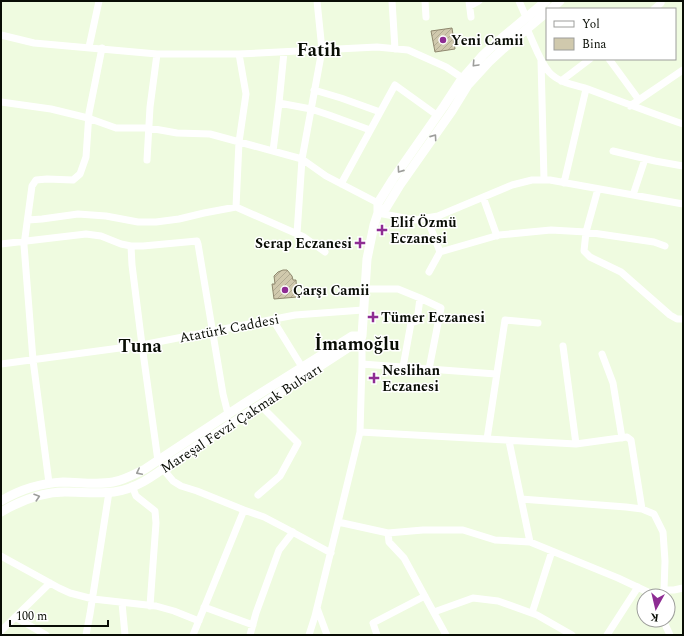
<svg xmlns="http://www.w3.org/2000/svg" width="684" height="636" font-family="Spectral,serif">
<defs>
<pattern id="building-hatch" width="6" height="6" patternUnits="userSpaceOnUse"><rect width="6" height="6" fill="#d0c9ad"/><path d="M-1 1l2-2M0 6l6-6M5 7l2-2" fill="none" stroke="#b1ab93"/></pattern>
</defs>
<rect width="100%" height="100%" fill="#effbe0"/>
<path fill="url(#building-hatch)" stroke="#8f886e" d="M 452,28 L 455,49 L 435,52 L 431,31 Z
M 283,270 L 287,270 L 292,276 L 293,280 L 296,280 L 297,297 L 274,299 L 272,284 L 275,284 L 274,276 L 278,272 Z"/>
<g fill="none" stroke-linecap="round" stroke-linejoin="round">
<path stroke="#fff" stroke-width="7" d="M 392,1 L 395,49
M 425,1 L 426,17
M 469,1 L 471,17
M 519,1 L 526,17
M 470,6 L 479,1
M 654,9 L 661,3
M 527,29 C 534,43 539,60 549,72 C 559,83 575,85 588,89 C 620,101 651,113 683,124
M 1,35 L 34,43 L 157,54 L 239,54 L 377,47 L 408,50 L 446,67 L 467,81
M 89,47 L 99,1
M 609,59 L 639,100
M 541,60 L 544,180
M 561,81 L 590,59
M 314,90 L 341,98 L 380,112
M 1,102 L 51,109 L 88,118 L 116,128 L 149,128 L 177,133 L 210,134 L 302,159 L 326,176 L 378,203
M 279,103 L 311,109 L 329,115 L 370,130
M 630,106 L 683,70
M 273,151 L 279,103 L 284,52
M 613,151 L 655,161 L 683,166
M 147,160 L 150,107 L 157,54
M 564,183 L 586,89
M 341,184 L 395,85 L 438,116
M 598,189 L 586,232 L 584,251 L 590,257 L 621,272 L 670,315 L 677,319 L 683,319
M 633,195 L 645,159
M 483,197 L 497,236
M 236,207 L 239,142 L 246,94 L 239,54
M 378,213 L 415,220 L 438,216 L 512,185 L 532,180 L 550,180 L 683,204
M 427,218 L 440,252
M 28,220 L 42,219 L 78,214 L 106,216 L 138,222 L 156,222 L 179,219 L 204,213 L 236,207 L 304,237 L 325,252
M 297,234 L 302,159 L 322,50 L 317,1
M 1,244 L 86,234 L 101,236 L 121,244 L 131,246 L 143,246 L 197,241 L 198,244 L 223,394 L 228,414
M 131,246 L 132,265 L 142,345 L 158,461
M 429,272 L 440,252 L 499,235 L 551,230 L 586,232 L 654,242 L 665,246
M 365,289 L 398,289 L 420,298 L 441,308 L 429,369
M 273,320 L 302,367
M 563,346 L 576,444
M 602,354 L 613,383 L 622,438
M 1,364 L 142,345 L 295,315 L 363,310
M 362,364 L 496,374
M 403,367 L 411,323 L 417,321 L 420,298
M 360,432 L 576,444 L 627,437 L 631,440 L 642,509
M 487,439 L 505,320 L 538,323
M 509,441 L 530,542
M 163,469 L 173,481 L 181,486 L 197,491 L 244,510 L 264,517 L 285,528 L 331,553
M 49,483 L 33,360 L 24,245 L 32,186 L 36,180 L 47,179 L 73,180 L 80,174 L 86,157 L 89,113 L 102,48
M 132,486 L 136,496 L 155,511 L 156,523 L 153,564 L 150,606
M 258,495 L 280,476 L 298,443 L 260,405
M 521,499 L 626,507 L 642,509 L 654,514 L 663,532 L 665,561 L 664,590
M 338,522 L 388,533 L 423,530 L 463,530 L 495,540 L 530,542 L 618,578 L 650,593 L 653,596
M 388,533 L 389,542 L 404,558 L 446,635
M 1,556 L 50,583 L 59,588 L 70,593 L 93,599 L 156,606 L 174,611 L 199,621
M 657,596 L 664,590 L 674,590 L 683,588
M 122,603 L 125,635
M 204,607 L 253,625
M 317,608 L 327,635
M 434,612 L 473,598 L 498,601 L 537,615 L 572,635
M 532,613 L 552,551
M 15,617 L 46,635
M 663,620 L 670,635
M 1,631 L 50,583
M 86,635 L 90,614 L 109,492
M 193,635 L 244,510
M 250,635 L 256,613 L 279,550 L 293,532
M 309,635 L 315,616 L 360,432 L 362,364 L 362,336
M 377,635 L 373,623 L 425,596
M 607,635 L 638,587"/>
<path stroke="#fff" stroke-width="9" d="M 551,9 L 560,1
M 378,213 L 386,208 L 400,185 L 452,111 L 468,85 L 489,62 L 503,49 L 547,12
M 362,336 L 367,259 L 374,225 L 378,213 L 378,203 L 393,179 L 444,106 L 461,80 L 483,55 L 497,42 L 546,1
M 1,501 C 19,490 42,483 63,482 C 79,482 97,485 113,482 C 124,480 135,474 145,469 L 245,403 L 352,336 L 362,336
M 1,512 C 20,501 42,492 65,492 C 81,492 98,494 114,492 C 137,489 156,474 174,461 L 351,346 L 362,336"/>
</g>
<defs><path id="oneway-chevron" d="M-2-3.5L2.5 0L-2 3.5" fill="none" stroke-width="1.6" stroke-linecap="round" stroke-linejoin="round"/></defs>
<g stroke="#9d9e9b">
<use href="#oneway-chevron" transform="translate(475 64) rotate(133)"/>
<use href="#oneway-chevron" transform="translate(434 137) rotate(-55)"/>
<use href="#oneway-chevron" transform="translate(400 170) rotate(125)"/>
<use href="#oneway-chevron" transform="translate(139 472) rotate(153)"/>
<use href="#oneway-chevron" transform="translate(37 497) rotate(-18)"/>
</g>
<g fill="#8e2c93" stroke="#fff" stroke-width="1.5">
<circle cx="443" cy="40" r="4"/>
<path d="M380 224h4v4h4v4h-4v4h-4v-4h-4v-4h4z"/>
<path d="M358 237h4v4h4v4h-4v4h-4v-4h-4v-4h4z"/>
<circle cx="285" cy="290" r="4"/>
<path d="M371 311h4v4h4v4h-4v4h-4v-4h-4v-4h4z"/>
<path d="M372 372h4v4h4v4h-4v4h-4v-4h-4v-4h4z"/>
</g>
<g text-anchor="middle" stroke-width="3" stroke-linejoin="round" paint-order="stroke">
<g font-size="14" font-weight="bold" fill="#090d05" stroke="#fff" text-anchor="start">
<text x="451" y="45">Yeni Camii</text>
<text x="390" y="227">Elif Özmü<tspan x="390" dy="16">Eczanesi</tspan></text>
<text x="352" y="248" text-anchor="end">Serap Eczanesi</text>
<text x="293" y="295">Çarşı Camii</text>
<text x="381" y="322">Tümer Eczanesi</text>
<text x="382" y="375">Neslihan<tspan x="382" dy="16">Eczanesi</tspan></text>
</g>
<g font-size="14" fill="#090d05" stroke="#fff">
<text transform="translate(229 328) rotate(-11)" y="5">Atatürk Caddesi</text>
<text transform="translate(241 418) rotate(-33)" y="5">Mareşal Fevzi Çakmak Bulvarı</text>
</g>
<g font-size="18" font-weight="bold" fill="#090d05" stroke="#fff">
<text x="319" y="56">Fatih</text>
<text x="357" y="350">İmamoğlu</text>
<text x="140" y="352">Tuna</text>
</g>
</g>
<rect width="684" height="636" fill="none" stroke="#090d05" stroke-width="4"/>
<rect x="546" y="8" width="130" height="52" fill="#ffffff" stroke="#9d9e9b"/>
<rect x="554" y="21" width="20" height="6" fill="#ffffff" stroke="#9d9e9b"/>
<text x="582" y="28" font-size="12" fill="#090d05">Yol</text>
<rect x="554" y="38" width="20" height="12" fill="#d0c9ad" stroke="#9d9e9b"/>
<text x="582" y="48" font-size="12" fill="#090d05">Bina</text>
<g transform="translate(656 608) rotate(188)"><circle r="19" fill="#ffffff" stroke="#9d9e9b"/>
<path d="M0-3L7 15L0 10L-7 15Z" fill="#8e2c93"/>
<text y="-6" font-size="11" font-weight="bold" text-anchor="middle" fill="#090d05">K</text>
</g>
<path d="M10 620v6h98v-6" fill="none" stroke="#090d05" stroke-width="2"/>
<text x="16" y="620" font-size="12" fill="#090d05" stroke="#ffffff" stroke-width="3" paint-order="stroke">100 m</text>
</svg>
